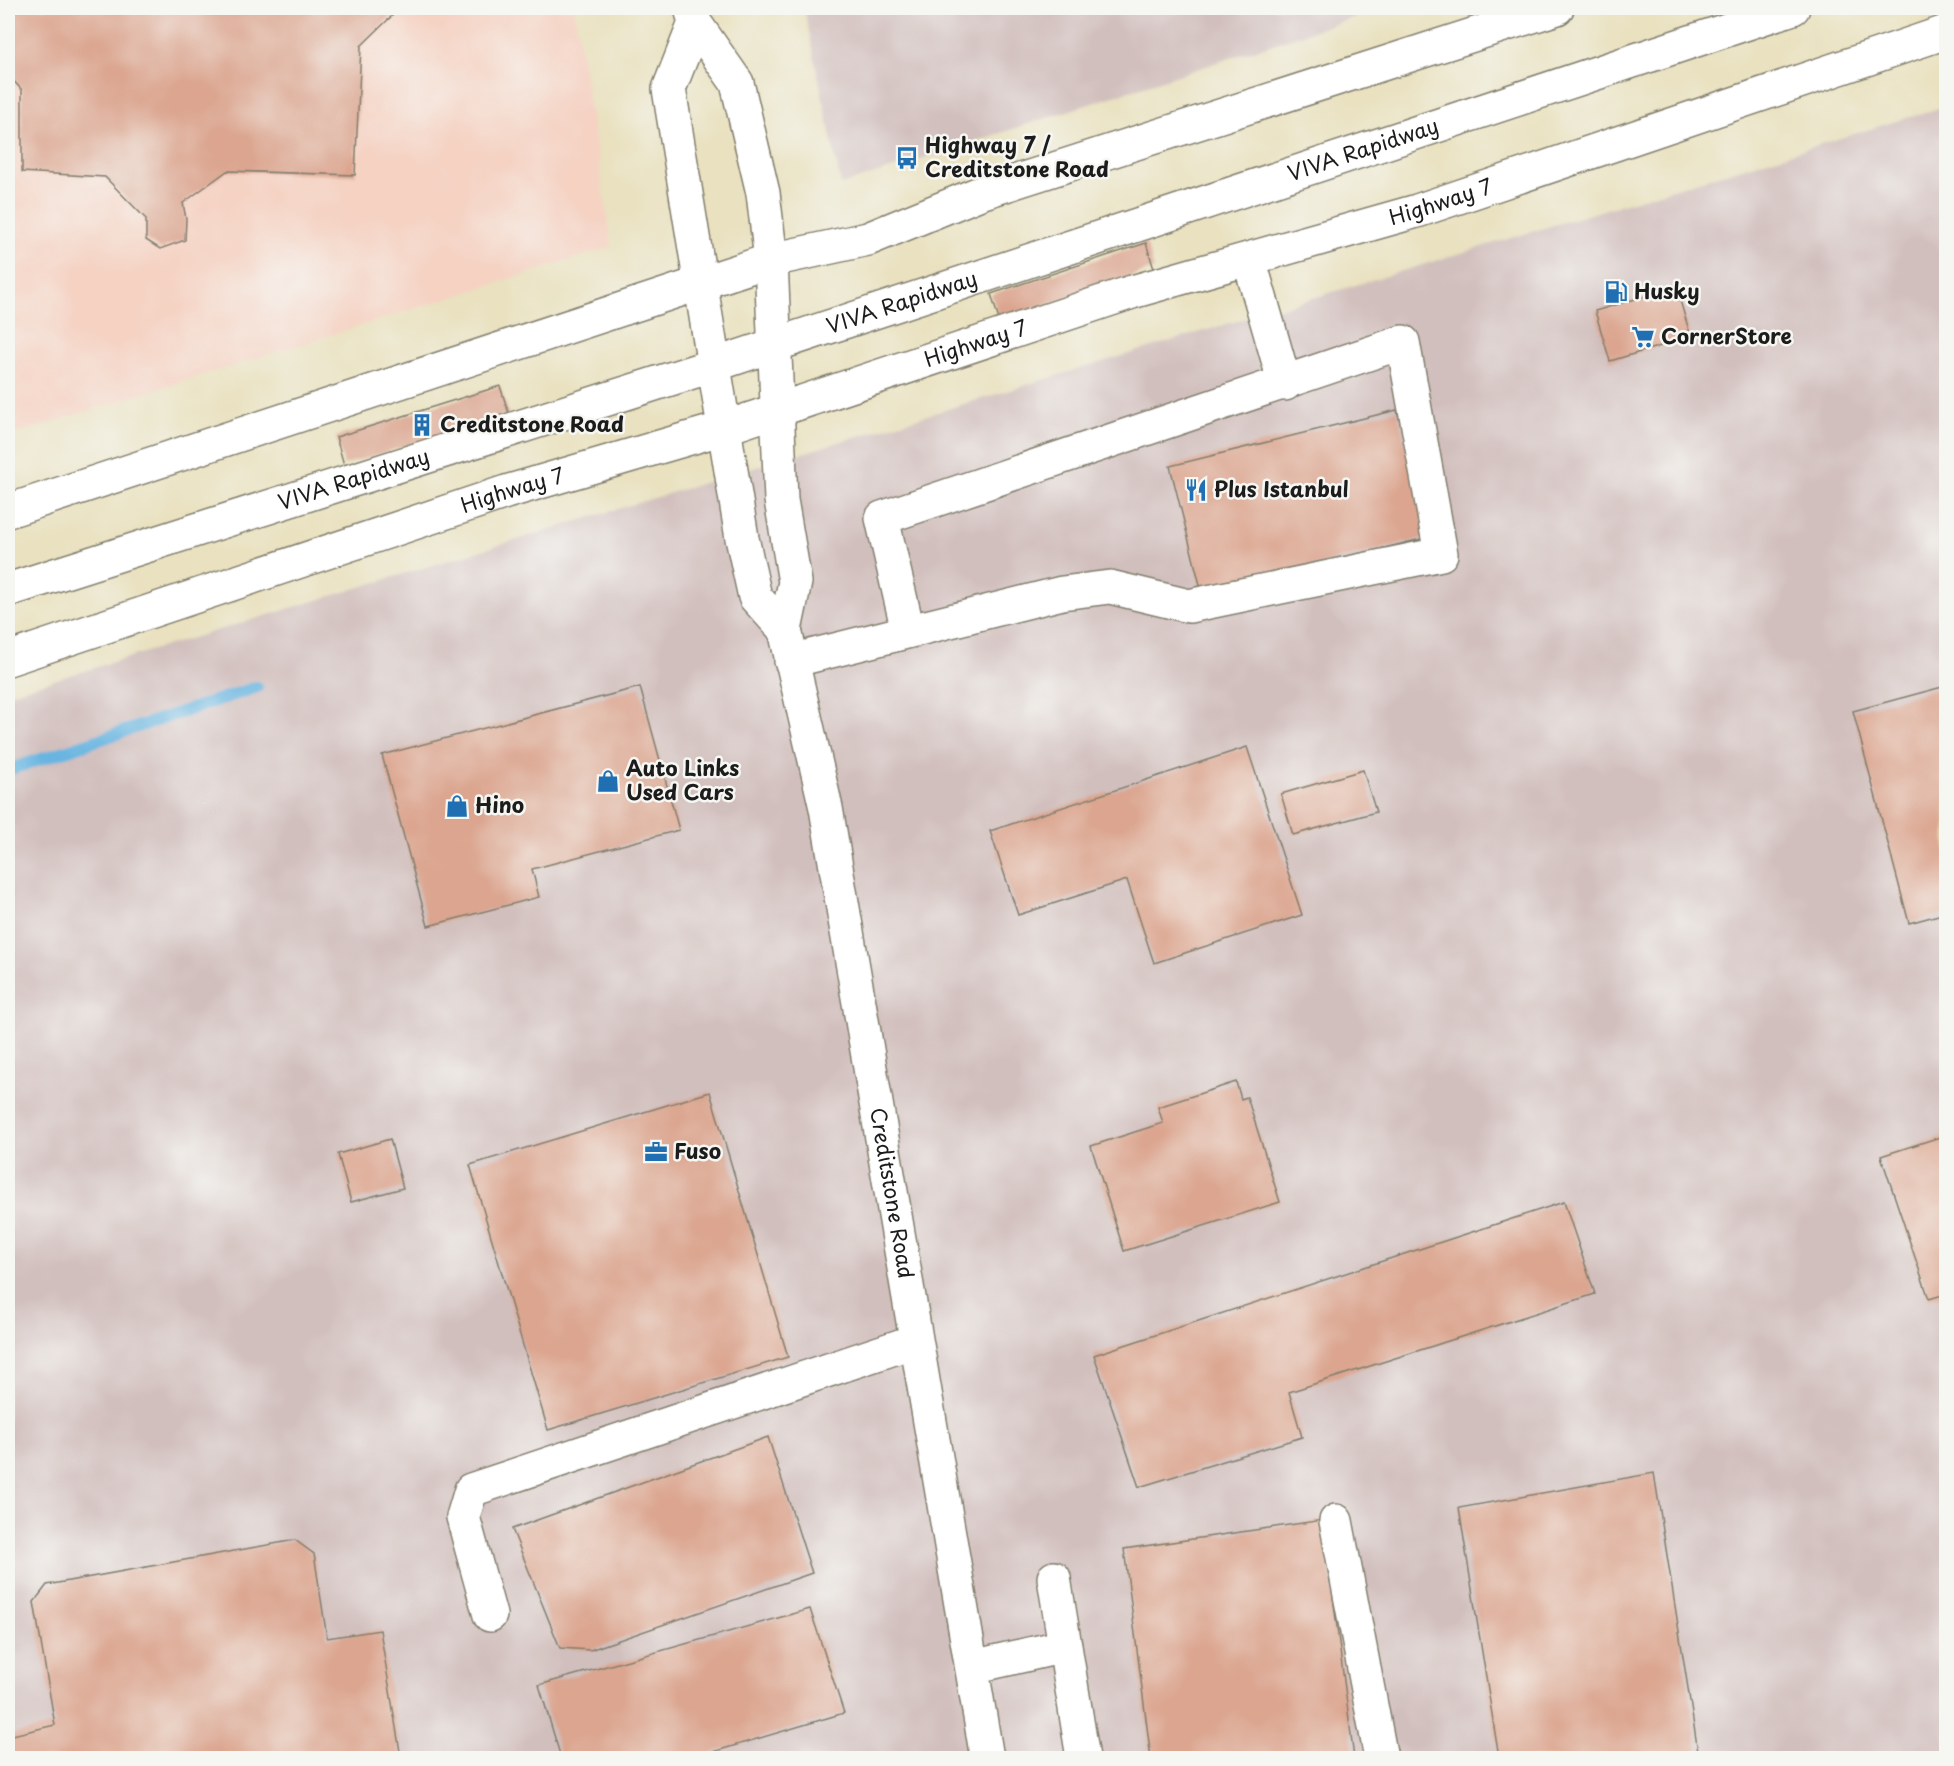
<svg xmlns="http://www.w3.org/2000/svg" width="1954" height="1766" font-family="'Playpen Sans',sans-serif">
<rect width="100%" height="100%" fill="#f6f6f2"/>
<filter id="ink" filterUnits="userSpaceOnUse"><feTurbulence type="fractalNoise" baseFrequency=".0167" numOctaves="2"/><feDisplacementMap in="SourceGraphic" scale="12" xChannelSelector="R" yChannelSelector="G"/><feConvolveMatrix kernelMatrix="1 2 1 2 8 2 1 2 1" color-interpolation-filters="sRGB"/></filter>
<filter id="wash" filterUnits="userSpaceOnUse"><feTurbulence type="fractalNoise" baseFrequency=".008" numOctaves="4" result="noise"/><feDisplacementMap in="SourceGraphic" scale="24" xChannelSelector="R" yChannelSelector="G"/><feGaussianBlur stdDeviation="1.35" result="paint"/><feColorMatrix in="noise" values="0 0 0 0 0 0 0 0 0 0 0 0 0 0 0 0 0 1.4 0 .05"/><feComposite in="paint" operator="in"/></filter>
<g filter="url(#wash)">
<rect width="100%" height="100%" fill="#e9e1bf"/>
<path fill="#f5d2c2" d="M 8,8 L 574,8 L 612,247 L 8,436 Z"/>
<path fill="#d1bfbd" d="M 804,8 L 1383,8 L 841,185 Z
M 1946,106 L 1946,1758 L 8,1758 L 8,694 Z"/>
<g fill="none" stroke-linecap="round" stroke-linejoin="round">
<path stroke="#68b5e1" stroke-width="12" d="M 8,770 L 257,687"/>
</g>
<g id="blocks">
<path fill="#dba58f" d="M 8,8 L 400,8 L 361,46 L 355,175 L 227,171 L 183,203 L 186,219 L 185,240 L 160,249 L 146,240 L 146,219 L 105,177 L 22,172 L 22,90 L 8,75 Z
M 1146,243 L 1154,269 L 999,320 L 991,294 Z
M 1676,287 L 1691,337 L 1610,361 L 1595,311 Z
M 500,386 L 509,414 L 344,465 L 336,437 Z
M 1397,410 L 1429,537 L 1202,593 L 1170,466 Z
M 1946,686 L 1946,913 L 1909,923 L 1853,711 Z
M 640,687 L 679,830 L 532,869 L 539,897 L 428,926 L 382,755 Z
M 1247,747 L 1302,915 L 1154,963 L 1127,880 L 1018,915 L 990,831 Z
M 1363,770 L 1376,812 L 1293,835 L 1281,794 Z
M 1236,1082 L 1241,1099 L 1247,1097 L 1280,1202 L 1124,1251 L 1091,1146 L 1163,1123 L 1158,1107 Z
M 710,1092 L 788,1357 L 548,1430 L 470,1165 Z
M 1946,1135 L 1946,1294 L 1929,1299 L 1881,1156 Z
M 390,1139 L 403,1188 L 351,1202 L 338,1154 Z
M 1564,1202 L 1595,1294 L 1289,1392 L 1302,1437 L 1139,1487 L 1094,1355 Z
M 768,1437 L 812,1573 L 590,1650 L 560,1648 L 512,1529 Z
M 1654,1473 L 1699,1758 L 1499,1758 L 1459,1508 Z
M 1323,1520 L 1354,1758 L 1151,1758 L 1124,1549 Z
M 295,1540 L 314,1554 L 327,1638 L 380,1630 L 401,1758 L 9,1758 L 8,1736 L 55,1725 L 34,1602 L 47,1585 Z
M 810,1609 L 844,1713 L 693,1758 L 561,1758 L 539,1685 Z"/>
</g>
</g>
<g filter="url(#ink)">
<use href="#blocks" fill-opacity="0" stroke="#827e6e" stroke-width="1.5"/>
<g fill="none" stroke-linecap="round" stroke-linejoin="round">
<g stroke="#827e6e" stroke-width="36">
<g id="minor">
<path id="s1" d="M 691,8 L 695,23 L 737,83 L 763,193 L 771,260 L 781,500 L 795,582 L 785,630 L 826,808 L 987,1758"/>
<path d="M 695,23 L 669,89 L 742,538 L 755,597 L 785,630"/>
<path d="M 1249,259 L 1285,384"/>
<path id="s2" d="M 8,590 L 714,365 L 1793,8"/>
<path d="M 791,661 L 1062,593 L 1110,587 L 1189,606 L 1441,554 L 1403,342 L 882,518 L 908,631"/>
<path d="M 1336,1521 L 1381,1758"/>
<path d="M 1054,1578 L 1065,1646"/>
<path d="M 490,1615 L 463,1517 L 471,1490 L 915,1341"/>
<path d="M 972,1667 L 1065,1646 L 1083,1758"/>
</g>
</g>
<g stroke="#827e6e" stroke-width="36">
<g id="major">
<path d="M 8,511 L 771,260 L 868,239 L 980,193 L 1557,8"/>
<path id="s3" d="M 8,659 L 506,492 L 724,428 L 1132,292 L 1417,211 L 1946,32"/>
</g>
</g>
<use href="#minor" stroke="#fff" stroke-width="33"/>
<use href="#major" stroke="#fff" stroke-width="33"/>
</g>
</g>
<defs>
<g id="bus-bare" transform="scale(1.8)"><path d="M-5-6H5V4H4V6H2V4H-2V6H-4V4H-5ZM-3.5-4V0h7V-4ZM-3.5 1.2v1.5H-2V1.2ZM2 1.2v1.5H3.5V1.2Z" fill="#1f6fb2" stroke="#f6f6f2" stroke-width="2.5" paint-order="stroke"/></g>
<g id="fuel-bare" transform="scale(1.8)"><path d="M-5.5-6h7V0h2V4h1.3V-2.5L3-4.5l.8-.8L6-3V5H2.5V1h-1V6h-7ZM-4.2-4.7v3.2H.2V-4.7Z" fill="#1f6fb2" stroke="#f6f6f2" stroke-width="2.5" paint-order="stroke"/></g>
<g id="supermarket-bare" transform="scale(1.8)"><path d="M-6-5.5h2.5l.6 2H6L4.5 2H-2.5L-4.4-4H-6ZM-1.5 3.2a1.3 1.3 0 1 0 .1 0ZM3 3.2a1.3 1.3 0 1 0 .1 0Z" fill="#1f6fb2" stroke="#f6f6f2" stroke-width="2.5" paint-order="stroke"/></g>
<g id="building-bare" transform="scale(1.8)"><path d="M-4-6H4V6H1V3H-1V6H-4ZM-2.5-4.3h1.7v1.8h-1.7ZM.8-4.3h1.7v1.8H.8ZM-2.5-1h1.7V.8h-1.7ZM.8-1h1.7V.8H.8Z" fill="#1f6fb2" stroke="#f6f6f2" stroke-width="2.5" paint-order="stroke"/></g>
<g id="restaurant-bare" transform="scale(1.8)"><path d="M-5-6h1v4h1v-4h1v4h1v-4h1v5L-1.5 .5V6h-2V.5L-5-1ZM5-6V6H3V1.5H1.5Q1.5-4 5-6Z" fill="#1f6fb2" stroke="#f6f6f2" stroke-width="2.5" paint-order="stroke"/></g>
<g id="shop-bare" transform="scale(1.8)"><path d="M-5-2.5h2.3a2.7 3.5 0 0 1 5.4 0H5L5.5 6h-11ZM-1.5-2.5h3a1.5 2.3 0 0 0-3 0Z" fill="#1f6fb2" stroke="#f6f6f2" stroke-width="2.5" paint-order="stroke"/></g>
<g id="office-bare" transform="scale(1.8)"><path d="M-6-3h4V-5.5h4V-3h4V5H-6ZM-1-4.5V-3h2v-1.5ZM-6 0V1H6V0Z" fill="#1f6fb2" stroke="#f6f6f2" stroke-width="2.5" paint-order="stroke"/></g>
</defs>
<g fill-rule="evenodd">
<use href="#bus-bare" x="907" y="158"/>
<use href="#fuel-bare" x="1616" y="292"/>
<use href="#supermarket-bare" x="1643" y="337"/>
<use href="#building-bare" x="422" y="425"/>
<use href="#restaurant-bare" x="1196" y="490"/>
<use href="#shop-bare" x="608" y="781"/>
<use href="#shop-bare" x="457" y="806"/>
<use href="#office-bare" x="656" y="1152"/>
</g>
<g text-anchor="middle" stroke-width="5" stroke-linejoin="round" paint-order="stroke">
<g font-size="21" font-weight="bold" fill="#1c1c1c" stroke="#f6f6f2" text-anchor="start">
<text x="925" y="153">Highway 7 /<tspan x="925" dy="24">Creditstone Road</tspan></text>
<text x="1634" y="299">Husky</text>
<text x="1661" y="344">CornerStore</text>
<text x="440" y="432">Creditstone Road</text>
<text x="1214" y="497">Plus Istanbul</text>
<text x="626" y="776">Auto Links<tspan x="626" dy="24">Used Cars</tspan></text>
<text x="475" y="813">Hino</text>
<text x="674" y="1159">Fuso</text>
</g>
<g font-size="21" fill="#1c1c1c" stroke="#f6f6f2">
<text dy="7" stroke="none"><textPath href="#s2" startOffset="1425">VIVA Rapidway</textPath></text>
<text dy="7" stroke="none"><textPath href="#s3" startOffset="1504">Highway 7</textPath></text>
<text dy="7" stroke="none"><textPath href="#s2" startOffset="939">VIVA Rapidway</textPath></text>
<text dy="7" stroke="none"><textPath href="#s3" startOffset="1018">Highway 7</textPath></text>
<text dy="7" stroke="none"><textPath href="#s2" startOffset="363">VIVA Rapidway</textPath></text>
<text dy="7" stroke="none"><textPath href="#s3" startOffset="532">Highway 7</textPath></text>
<text dy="7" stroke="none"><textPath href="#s1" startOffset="1215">Creditstone Road</textPath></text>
</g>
</g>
<rect width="1954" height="1766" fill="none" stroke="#f6f6f2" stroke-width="30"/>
</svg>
